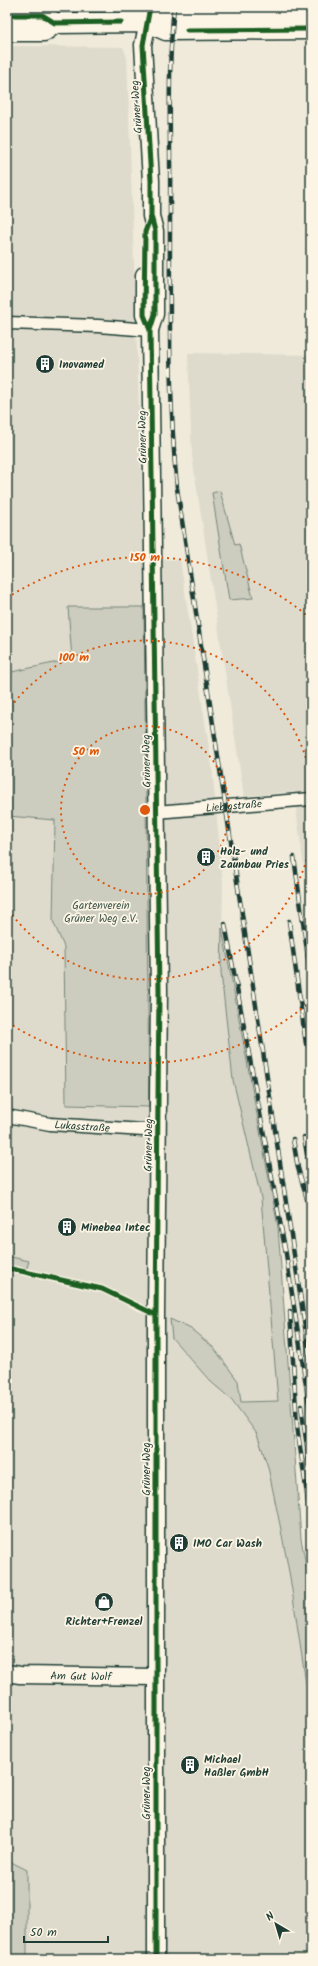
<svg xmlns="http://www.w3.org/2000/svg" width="318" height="1966" font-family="Kalam,sans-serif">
<rect width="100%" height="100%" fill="#efeada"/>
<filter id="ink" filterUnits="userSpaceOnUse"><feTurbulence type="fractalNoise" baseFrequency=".025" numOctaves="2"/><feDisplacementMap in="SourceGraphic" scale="8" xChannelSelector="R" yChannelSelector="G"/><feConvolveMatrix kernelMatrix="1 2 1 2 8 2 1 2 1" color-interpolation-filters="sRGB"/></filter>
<g filter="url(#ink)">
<path fill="#dedbcc" d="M 7,46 L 123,47 L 127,58 L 144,559 L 180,560 L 212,767 L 223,883 L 221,973 L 233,1080 L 261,1198 L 278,1401 L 241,1402 L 237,1381 L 171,1319 L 172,1338 L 210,1381 L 232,1400 L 257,1434 L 268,1467 L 290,1577 L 311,1717 L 311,1959 L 27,1959 L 27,1870 L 7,1860 L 7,816 L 55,820 L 53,921 L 64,947 L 66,1105 L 149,1107 L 144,607 L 72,659 L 7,673 Z
M 188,353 L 311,355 L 311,922 L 294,792 L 244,796 L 192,456 Z"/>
<path fill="#cccdbf" stroke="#76857a" d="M 220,491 L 235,545 L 239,544 L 253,598 L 229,600 L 212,493 Z
M 68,607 L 144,607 L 149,1107 L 66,1105 L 64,947 L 53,921 L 55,820 L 7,816 L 7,673 L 72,659 Z
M 222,928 L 278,1227 L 301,1538 L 311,1594 L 311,1717 L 290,1577 L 280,1525 L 268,1467 L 257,1434 L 232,1400 L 210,1381 L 172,1338 L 170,1319 L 191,1329 L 214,1348 L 238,1381 L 241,1402 L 278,1401 L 261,1198 L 233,1080 L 221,973 Z
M 7,1256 L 29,1261 L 25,1274 L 7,1270 Z
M 7,1860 L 27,1870 L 27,1959 L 7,1959 Z"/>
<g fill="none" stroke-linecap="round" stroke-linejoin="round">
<g stroke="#1f3d34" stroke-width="15">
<g id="minor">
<path d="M 148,22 L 150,7"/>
<path d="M 7,323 L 98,326 L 150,330"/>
<path id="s1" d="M 156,812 L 311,799"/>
<path id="s2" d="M 7,1116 L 50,1124 L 159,1131"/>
</g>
</g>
<g stroke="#1f3d34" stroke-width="19">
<g id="tertiary">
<path d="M 148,22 L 143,45 L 151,181 L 151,216 L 155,231 L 155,314 L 150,330 L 159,991 L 156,1315 L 156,1959"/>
<path d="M 144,275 L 144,315 L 150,330"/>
<path id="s3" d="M 7,1673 L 20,1675 L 155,1677"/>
</g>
</g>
<g stroke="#1f3d34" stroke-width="23">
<path id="primary" d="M 7,15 L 42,15 L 55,23 L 148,22 L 165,15 L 173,14 L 311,13
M 148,22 L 166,30 L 311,29
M 7,31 L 44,31 L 55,23"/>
</g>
<use href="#minor" stroke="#fcf5e5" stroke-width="12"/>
<use href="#tertiary" stroke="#fcf5e5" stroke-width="16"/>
<use href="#primary" stroke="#fcf5e5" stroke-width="20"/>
<g stroke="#1f3d34" stroke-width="4.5">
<path id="rail" d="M 174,7 C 167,73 171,141 170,207 C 170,301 168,395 177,488 L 311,1366
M 294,857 L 311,980
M 289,921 L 306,1044
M 225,924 L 286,1254 L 311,1418
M 304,1137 L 311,1177
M 293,1139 L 298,1168 L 311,1213
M 290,1311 L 297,1426 L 311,1522
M 301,1406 L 311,1473"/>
</g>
<use href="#rail" stroke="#fcf5e5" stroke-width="3" stroke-dasharray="9" stroke-linecap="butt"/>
<g stroke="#fcf5e5" stroke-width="8">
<path id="cycleway" d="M 150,7 L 143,45 L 151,181 L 151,216 L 155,231 L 155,314 L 150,330 L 159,991 L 156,1315 L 156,1959
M 7,15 L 42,15 L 55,23 L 121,22
M 187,30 L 311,29
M 150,330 L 144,315 L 145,232 L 151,216
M 7,1268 L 102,1289 L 156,1315"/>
</g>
<use href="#cycleway" stroke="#1b5e20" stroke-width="5"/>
</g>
</g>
<g fill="none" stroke="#de580e" stroke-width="2" stroke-dasharray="2 4">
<circle cx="145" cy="810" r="84"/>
<path d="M311 842A169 169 0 0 1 7 908M7 712A169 169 0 0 1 311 778"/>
<path d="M311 1001A253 253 0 0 1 7 1022M7 598A253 253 0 0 1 311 619"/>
</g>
<defs>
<g id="building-disc" transform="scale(1)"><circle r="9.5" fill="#1f3d34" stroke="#fcf5e5"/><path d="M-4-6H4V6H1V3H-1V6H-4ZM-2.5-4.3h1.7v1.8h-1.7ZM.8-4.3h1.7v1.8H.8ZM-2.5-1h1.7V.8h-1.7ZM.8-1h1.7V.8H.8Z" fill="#fff"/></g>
<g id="shop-disc" transform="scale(1)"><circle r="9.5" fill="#1f3d34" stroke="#fcf5e5"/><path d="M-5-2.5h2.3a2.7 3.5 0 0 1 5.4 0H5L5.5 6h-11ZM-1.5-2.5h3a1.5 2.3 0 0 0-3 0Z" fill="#fff"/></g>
</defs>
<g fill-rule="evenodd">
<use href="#building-disc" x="45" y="364"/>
<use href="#building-disc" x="206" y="857"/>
<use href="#building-disc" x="67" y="1227"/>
<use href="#building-disc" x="179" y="1543"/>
<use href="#shop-disc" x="104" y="1602"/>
<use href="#building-disc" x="190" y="1765"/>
</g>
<g text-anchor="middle" stroke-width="3.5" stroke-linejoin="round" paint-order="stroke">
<g font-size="11" fill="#1f3d34" stroke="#fcf5e5">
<text transform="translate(136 107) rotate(-94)" y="4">Grüner Weg</text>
<text transform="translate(142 437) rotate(-91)" y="4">Grüner Weg</text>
<text transform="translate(146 761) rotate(-91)" y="4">Grüner Weg</text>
<text dy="4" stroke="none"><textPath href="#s1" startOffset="78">Liebigstraße</textPath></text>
<text dy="4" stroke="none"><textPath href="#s2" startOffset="76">Lukasstraße</textPath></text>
<text transform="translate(148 1145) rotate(-89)" y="4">Grüner Weg</text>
<text transform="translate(146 1469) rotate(-90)" y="4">Grüner Weg</text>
<text dy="4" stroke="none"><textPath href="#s3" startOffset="74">Am Gut Wolf</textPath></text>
<text transform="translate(146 1793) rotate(-90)" y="4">Grüner Weg</text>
</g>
<g font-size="11" font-weight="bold" fill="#1f3d34" stroke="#fcf5e5" text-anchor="start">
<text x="59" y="368">Inovamed</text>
<text x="220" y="855">Holz- und<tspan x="220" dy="13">Zaunbau Pries</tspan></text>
<text x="81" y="1231">Minebea Intec</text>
<text x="193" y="1547">IMO Car Wash</text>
<text x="104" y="1625" text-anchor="middle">Richter+Frenzel</text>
<text x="204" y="1763">Michael<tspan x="204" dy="13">Haßler GmbH</tspan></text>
</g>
<g font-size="11" fill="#425a50" stroke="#fcf5e5">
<text x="101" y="909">Gartenverein<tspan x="101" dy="13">Grüner Weg e.V.</tspan></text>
</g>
</g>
<circle cx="145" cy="810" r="6" fill="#de580e" stroke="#fcf5e5" stroke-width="2"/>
<g font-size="12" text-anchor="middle" font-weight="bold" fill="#de580e" stroke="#fcf5e5" stroke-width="3.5" stroke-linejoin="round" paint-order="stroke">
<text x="145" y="561">150 m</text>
<text x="74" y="661">100 m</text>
<text x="86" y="755">50 m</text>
</g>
<rect width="318" height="1966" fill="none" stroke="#fcf5e5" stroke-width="24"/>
<rect x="12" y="12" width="294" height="1942" fill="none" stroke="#1f3d34" stroke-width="1.5" filter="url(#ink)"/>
<g transform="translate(276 1924) rotate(322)" stroke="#fcf5e5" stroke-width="3" paint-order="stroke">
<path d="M0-3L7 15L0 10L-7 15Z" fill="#1f3d34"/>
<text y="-6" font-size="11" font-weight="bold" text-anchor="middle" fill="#1f3d34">N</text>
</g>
<path d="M24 1936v6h84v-6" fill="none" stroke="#1f3d34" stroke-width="2"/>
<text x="30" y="1936" font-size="12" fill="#1f3d34" stroke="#fcf5e5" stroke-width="3" paint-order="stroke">50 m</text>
</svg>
